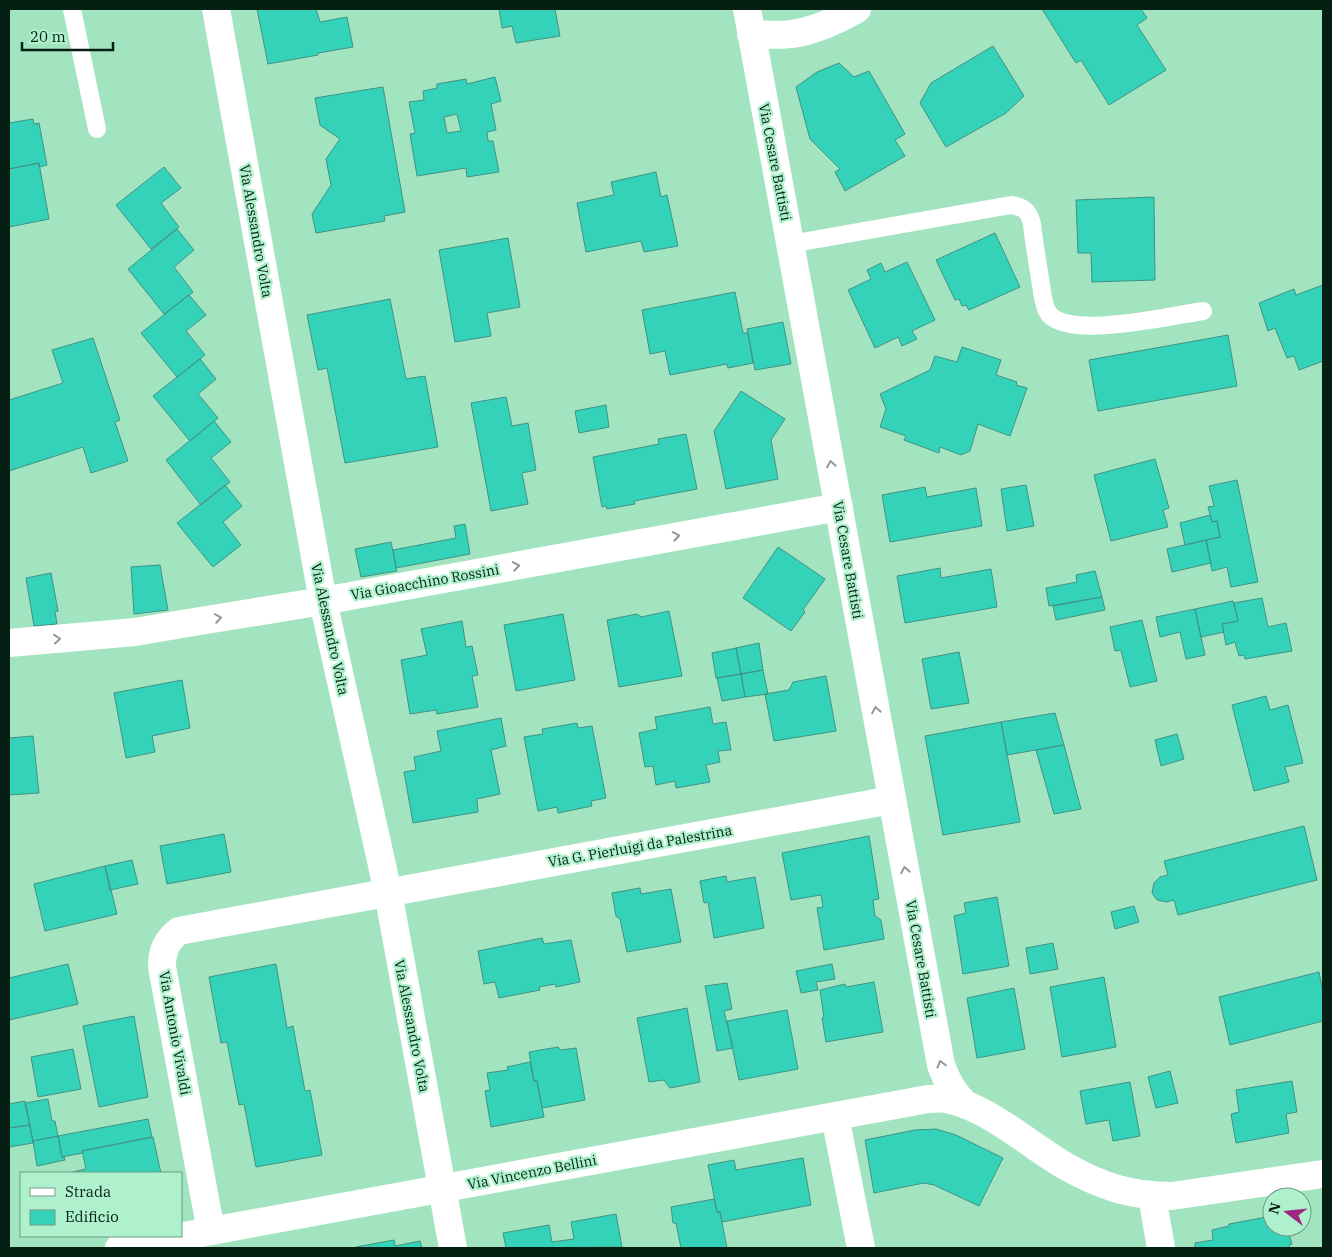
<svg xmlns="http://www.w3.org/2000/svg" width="1332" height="1257" font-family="'IBM Plex Serif',serif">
<rect width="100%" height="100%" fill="#a2e4bf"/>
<path fill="#35d2ba" stroke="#409384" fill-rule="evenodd" d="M 257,9 L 316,9 L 320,22 L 347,17 L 353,47 L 318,53 L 318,55 L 268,64 Z
M 499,9 L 555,9 L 560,36 L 516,43 L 512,26 L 502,28 Z
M 1042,9 L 1141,9 L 1147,18 L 1137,25 L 1166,70 L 1109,105 L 1081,60 L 1076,63 Z
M 993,46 L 1024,96 L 1006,113 L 946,147 L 920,103 L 931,83 Z
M 839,63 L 854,77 L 869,71 L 905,134 L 895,140 L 905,156 L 845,191 L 835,172 L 840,169 L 810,139 L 796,87 L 817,72 Z
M 495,77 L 501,101 L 491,104 L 496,130 L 487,132 L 488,141 L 493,141 L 499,172 L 467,177 L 466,168 L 417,176 L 410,134 L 415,133 L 409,102 L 424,100 L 423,91 L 437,88 L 437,84 L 466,79 L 467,84 ZM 457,114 L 461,131 L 447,133 L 444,117 Z
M 383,87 L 405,212 L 384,216 L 385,221 L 316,233 L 312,214 L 331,185 L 326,159 L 340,139 L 320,125 L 315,98 Z
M 33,119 L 34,124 L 39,123 L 47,165 L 39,167 L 39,163 L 9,169 L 9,123 Z
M 39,163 L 49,219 L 9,227 L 9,169 Z
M 164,167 L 181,188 L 161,203 L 179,227 L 151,249 L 116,205 Z
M 656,172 L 661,197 L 667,195 L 678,246 L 644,252 L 641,241 L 586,252 L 577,203 L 614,195 L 611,182 Z
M 1154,197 L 1155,280 L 1092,282 L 1091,253 L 1078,253 L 1076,200 Z
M 177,229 L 194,250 L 174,267 L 193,292 L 164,314 L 128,269 Z
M 995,233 L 1020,287 L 969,310 L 966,305 L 962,306 L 959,299 L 955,300 L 936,260 Z
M 508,238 L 520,307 L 487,313 L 491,336 L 455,342 L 439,250 Z
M 907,262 L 935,320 L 912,331 L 917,339 L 902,346 L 898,337 L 875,348 L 848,290 L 871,279 L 867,270 L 881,263 L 885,272 Z
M 1323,285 L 1323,361 L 1299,370 L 1294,356 L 1287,358 L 1275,328 L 1268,331 L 1259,303 L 1294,289 L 1296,295 Z
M 735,292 L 743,333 L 748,333 L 753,363 L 728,368 L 727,364 L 670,375 L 665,351 L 650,354 L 642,310 Z
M 189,295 L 206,315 L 186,331 L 205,355 L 177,377 L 141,333 Z
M 390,299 L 406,379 L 425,376 L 438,447 L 345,463 L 327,368 L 318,370 L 307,315 Z
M 783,322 L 791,364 L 755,370 L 747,329 Z
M 1228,335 L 1237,386 L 1098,411 L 1089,360 Z
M 93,338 L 120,420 L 115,422 L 128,461 L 91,473 L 83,447 L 9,471 L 9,400 L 63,383 L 52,350 Z
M 962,347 L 1001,360 L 996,375 L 1017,382 L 1016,385 L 1027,388 L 1010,436 L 978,424 L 970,451 L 961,455 L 940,447 L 939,453 L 904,440 L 906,436 L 880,427 L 886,409 L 880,394 L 930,370 L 935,356 L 957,362 Z
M 200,359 L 216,379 L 198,394 L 218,418 L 190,441 L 153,396 Z
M 741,391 L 785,419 L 771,440 L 778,479 L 726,489 L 714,431 Z
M 506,397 L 512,426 L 528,423 L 536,470 L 522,473 L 528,504 L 491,511 L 471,403 Z
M 606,405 L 609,427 L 579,433 L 575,411 Z
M 214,421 L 231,442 L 211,458 L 230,482 L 201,505 L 166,460 Z
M 686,434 L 697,489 L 634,501 L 635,504 L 607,509 L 606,506 L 602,507 L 593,457 L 659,444 L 658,439 Z
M 1155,459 L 1169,508 L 1163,510 L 1168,527 L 1111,541 L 1094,475 Z
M 1237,480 L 1258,582 L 1231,587 L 1227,567 L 1212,571 L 1206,540 L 1220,537 L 1217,521 L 1212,522 L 1208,507 L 1214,506 L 1209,486 Z
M 225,485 L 242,506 L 223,522 L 241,545 L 213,567 L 177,523 Z
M 1026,485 L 1034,526 L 1007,531 L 1001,489 Z
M 925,487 L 927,497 L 976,488 L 982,526 L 890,542 L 882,495 Z
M 1210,515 L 1212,522 L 1217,521 L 1220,537 L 1185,545 L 1180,523 Z
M 465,524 L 470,554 L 396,568 L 393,550 L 456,538 L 454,526 Z
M 1206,540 L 1211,563 L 1172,572 L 1167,549 Z
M 391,542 L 397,571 L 361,577 L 355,549 Z
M 778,547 L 825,579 L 803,610 L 805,612 L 791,631 L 743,598 Z
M 160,565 L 168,610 L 134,614 L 131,567 Z
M 940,568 L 941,578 L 991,569 L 997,607 L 905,623 L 897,576 Z
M 1095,571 L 1102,597 L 1049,606 L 1046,588 L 1077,582 L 1076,575 Z
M 51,573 L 58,611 L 55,612 L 57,624 L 34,626 L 26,578 Z
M 1102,597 L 1105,610 L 1056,620 L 1053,606 Z
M 1262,598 L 1268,627 L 1286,623 L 1292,651 L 1245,659 L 1244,655 L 1239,656 L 1235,642 L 1226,645 L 1222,624 L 1238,621 L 1234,603 Z
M 1233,601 L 1238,621 L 1222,624 L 1224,632 L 1201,637 L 1195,609 Z
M 1195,609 L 1205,655 L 1186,659 L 1180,632 L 1160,637 L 1156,617 Z
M 669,611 L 682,676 L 619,687 L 607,620 L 637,614 L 641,617 Z
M 563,614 L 575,680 L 516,691 L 504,625 Z
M 1142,620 L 1157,681 L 1130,687 L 1121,650 L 1115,651 L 1110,627 Z
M 462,621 L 466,647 L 472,646 L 478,675 L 472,676 L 478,707 L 437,714 L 436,710 L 410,714 L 401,660 L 427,655 L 421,629 Z
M 759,643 L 763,670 L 741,674 L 736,648 Z
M 736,648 L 741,674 L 716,678 L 712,653 Z
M 959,652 L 969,703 L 931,709 L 922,659 Z
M 763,670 L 768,694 L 745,697 L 741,674 Z
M 741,674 L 745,697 L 722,701 L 717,678 Z
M 826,676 L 836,731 L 774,741 L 765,694 L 789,690 L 793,682 Z
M 182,680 L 190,728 L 152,736 L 155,752 L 126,758 L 114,693 Z
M 1266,696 L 1270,710 L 1288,705 L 1303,763 L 1285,767 L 1289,782 L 1254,791 L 1232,705 Z
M 710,707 L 713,724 L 726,722 L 731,750 L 718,751 L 720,762 L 706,765 L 710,782 L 676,788 L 675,781 L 656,785 L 653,766 L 645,767 L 639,733 L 657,729 L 655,717 Z
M 1055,713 L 1064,745 L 1007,755 L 1001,722 Z
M 501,718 L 506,746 L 491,750 L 500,794 L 477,799 L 478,812 L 413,823 L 404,772 L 416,770 L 414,757 L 441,751 L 437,731 Z
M 1001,722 L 1020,822 L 943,835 L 925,736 Z
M 577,723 L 578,728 L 592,726 L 606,798 L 591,801 L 592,806 L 558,813 L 557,807 L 538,811 L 524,737 L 543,734 L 542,729 Z
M 1177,734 L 1184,759 L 1161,766 L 1155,740 Z
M 33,736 L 39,793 L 9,795 L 9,738 Z
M 1064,745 L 1081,809 L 1054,814 L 1036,750 Z
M 1304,826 L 1317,880 L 1178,915 L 1174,900 L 1167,902 L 1157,900 L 1152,893 L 1154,883 L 1160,877 L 1168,875 L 1164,861 Z
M 224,834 L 231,872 L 167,884 L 160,846 Z
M 869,836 L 879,899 L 873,900 L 875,916 L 881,920 L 884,939 L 824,950 L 817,908 L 823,907 L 821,895 L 791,900 L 782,853 Z
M 132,860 L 138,884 L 110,890 L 105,866 Z
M 105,866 L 117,914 L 45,931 L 34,884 Z
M 726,876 L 727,882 L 755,877 L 764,928 L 714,938 L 708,902 L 704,903 L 700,881 Z
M 640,888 L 641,894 L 671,889 L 681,942 L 627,952 L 620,919 L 616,916 L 612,893 Z
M 997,897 L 1009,966 L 963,974 L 954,916 L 966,913 L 964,903 Z
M 1134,906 L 1139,922 L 1115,929 L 1111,912 Z
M 542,938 L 544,944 L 571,940 L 580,982 L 556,987 L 555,984 L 539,987 L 540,990 L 499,998 L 495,982 L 484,984 L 478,951 Z
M 1053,943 L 1058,969 L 1030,974 L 1026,948 Z
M 68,964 L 78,1004 L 9,1020 L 9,978 Z
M 276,964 L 287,1028 L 293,1026 L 305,1091 L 310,1090 L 322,1155 L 256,1167 L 244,1104 L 239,1105 L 227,1042 L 221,1043 L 209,977 Z
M 832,964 L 835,979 L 816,982 L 818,990 L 801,993 L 796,971 Z
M 1319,972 L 1323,992 L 1323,1021 L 1230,1045 L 1219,997 Z
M 1104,977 L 1116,1047 L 1062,1057 L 1050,987 Z
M 874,982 L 883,1032 L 826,1042 L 822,1018 L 824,1018 L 820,990 L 845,984 L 846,987 Z
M 727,983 L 732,1009 L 724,1011 L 733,1048 L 717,1051 L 705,986 Z
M 1014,988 L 1025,1049 L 977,1058 L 967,998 Z
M 687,1008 L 700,1082 L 670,1088 L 664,1080 L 649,1082 L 637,1018 Z
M 787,1010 L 798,1069 L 739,1080 L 727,1021 Z
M 134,1016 L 148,1097 L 99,1107 L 83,1026 Z
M 558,1047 L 561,1050 L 576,1048 L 585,1100 L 542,1108 L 537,1081 L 534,1081 L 529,1052 Z
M 73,1049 L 81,1089 L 38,1097 L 31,1057 Z
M 530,1062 L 534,1081 L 537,1081 L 544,1117 L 491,1127 L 485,1091 L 490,1090 L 487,1073 L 508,1070 L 507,1067 Z
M 1170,1071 L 1178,1103 L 1156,1108 L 1148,1077 Z
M 1292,1081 L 1297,1112 L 1286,1114 L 1289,1133 L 1236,1143 L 1231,1114 L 1239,1112 L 1236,1090 Z
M 1130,1082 L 1140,1136 L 1113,1141 L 1109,1120 L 1086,1124 L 1080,1091 Z
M 48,1099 L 52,1121 L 55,1121 L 58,1136 L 33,1141 L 25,1103 Z
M 25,1101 L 30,1125 L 9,1128 L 9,1104 Z
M 148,1119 L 152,1137 L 82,1151 L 83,1153 L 62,1157 L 58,1136 Z
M 30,1125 L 33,1143 L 9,1147 L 9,1128 Z
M 936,1129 L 956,1135 L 1003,1158 L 979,1206 L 934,1185 L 924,1183 L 874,1193 L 865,1140 L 915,1130 Z
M 58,1136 L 62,1157 L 64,1157 L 65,1160 L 37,1166 L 33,1141 Z
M 153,1137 L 161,1173 L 73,1173 L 73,1172 L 86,1169 L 82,1151 Z
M 803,1158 L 811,1205 L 722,1222 L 720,1212 L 717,1212 L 708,1165 L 734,1160 L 736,1170 Z
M 714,1199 L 717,1212 L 720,1212 L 727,1248 L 681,1248 L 676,1223 L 673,1223 L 671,1207 Z
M 616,1214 L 622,1247 L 506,1248 L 503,1233 L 549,1225 L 552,1242 L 574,1239 L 571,1222 Z
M 1272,1216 L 1272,1227 L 1287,1227 L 1292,1244 L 1289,1245 L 1290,1248 L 1195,1248 L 1195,1243 L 1213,1240 L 1212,1230 L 1229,1226 L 1229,1224 Z
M 394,1240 L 395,1246 L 420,1241 L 422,1248 L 356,1248 L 356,1247 Z"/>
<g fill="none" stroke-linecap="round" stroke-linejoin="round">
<path stroke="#fff" stroke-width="18" d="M 72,9 L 97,129
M 790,244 L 1011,205 C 1024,207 1029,211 1032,224 C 1034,244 1038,265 1041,285 C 1042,293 1044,304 1047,311 C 1062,342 1174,315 1203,311"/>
<path stroke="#fff" stroke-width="28" d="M 216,9 L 323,601 L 388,892 L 453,1248
M 747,9 L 941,1065 C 947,1081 953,1093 966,1105
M 751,34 C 764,34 778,36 791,34 C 814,31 836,21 857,9
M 9,643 L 135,632 L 188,623 L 323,601 L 839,507
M 835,1116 L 861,1248
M 1152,1196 L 1161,1248
M 211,1231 L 162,967 C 162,951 166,941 179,931 L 892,800
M 119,1248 L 928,1099 C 934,1099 941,1098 947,1099 C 990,1108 1029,1145 1067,1167 C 1103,1187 1131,1196 1172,1196 L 1323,1174"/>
</g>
<defs><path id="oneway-chevron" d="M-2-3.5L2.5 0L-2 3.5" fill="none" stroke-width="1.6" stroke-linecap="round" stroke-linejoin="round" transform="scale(1.25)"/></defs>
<g stroke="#8e9b95">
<use href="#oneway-chevron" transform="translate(831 464) rotate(-100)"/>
<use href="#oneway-chevron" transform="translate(676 536) rotate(-10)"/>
<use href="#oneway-chevron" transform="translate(516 566) rotate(-10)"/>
<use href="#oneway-chevron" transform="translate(218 618) rotate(-9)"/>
<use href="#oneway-chevron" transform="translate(57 639) rotate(-5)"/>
<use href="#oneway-chevron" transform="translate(876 710) rotate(-100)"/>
<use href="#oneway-chevron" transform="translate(905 870) rotate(-100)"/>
<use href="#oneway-chevron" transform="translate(941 1064) rotate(-105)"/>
</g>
<g text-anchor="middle" stroke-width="4.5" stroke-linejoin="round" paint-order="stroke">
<g font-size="14" fill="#052013" stroke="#aef1cc">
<text transform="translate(775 162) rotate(79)" y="5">Via Cesare Battisti</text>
<text transform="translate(256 231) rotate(80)" y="5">Via Alessandro Volta</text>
<text transform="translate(848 560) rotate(80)" y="5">Via Cesare Battisti</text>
<text transform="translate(425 582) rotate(-10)" y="5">Via Gioacchino Rossini</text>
<text transform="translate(330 629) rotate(78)" y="5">Via Alessandro Volta</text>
<text transform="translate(640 846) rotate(-10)" y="5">Via G. Pierluigi da Palestrina</text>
<text transform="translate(921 959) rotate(80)" y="5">Via Cesare Battisti</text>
<text transform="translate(412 1026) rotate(79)" y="5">Via Alessandro Volta</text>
<text transform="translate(175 1033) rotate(80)" y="5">Via Antonio Vivaldi</text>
<text transform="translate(532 1172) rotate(-11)" y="5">Via Vincenzo Bellini</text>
</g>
</g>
<rect width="1332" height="1257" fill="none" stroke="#052013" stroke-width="20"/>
<rect x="20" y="1172" width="162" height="65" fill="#aef1cc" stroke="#6a9d82"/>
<rect x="30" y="1188" width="25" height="8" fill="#ffffff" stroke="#6a9d82"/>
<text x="65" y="1197" font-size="15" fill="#052013">Strada</text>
<rect x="30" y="1210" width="25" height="15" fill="#35d2ba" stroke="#6a9d82"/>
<text x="65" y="1222" font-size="15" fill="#052013">Edificio</text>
<g transform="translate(1287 1212) rotate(286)"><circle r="24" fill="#aef1cc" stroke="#6a9d82"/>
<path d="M0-4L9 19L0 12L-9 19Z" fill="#9d2781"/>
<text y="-8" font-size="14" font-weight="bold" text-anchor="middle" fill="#052013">N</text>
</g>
<path d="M22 42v8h91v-8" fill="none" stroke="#052013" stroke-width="2.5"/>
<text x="30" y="42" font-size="15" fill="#052013" stroke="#aef1cc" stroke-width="4" paint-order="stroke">20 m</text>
</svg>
